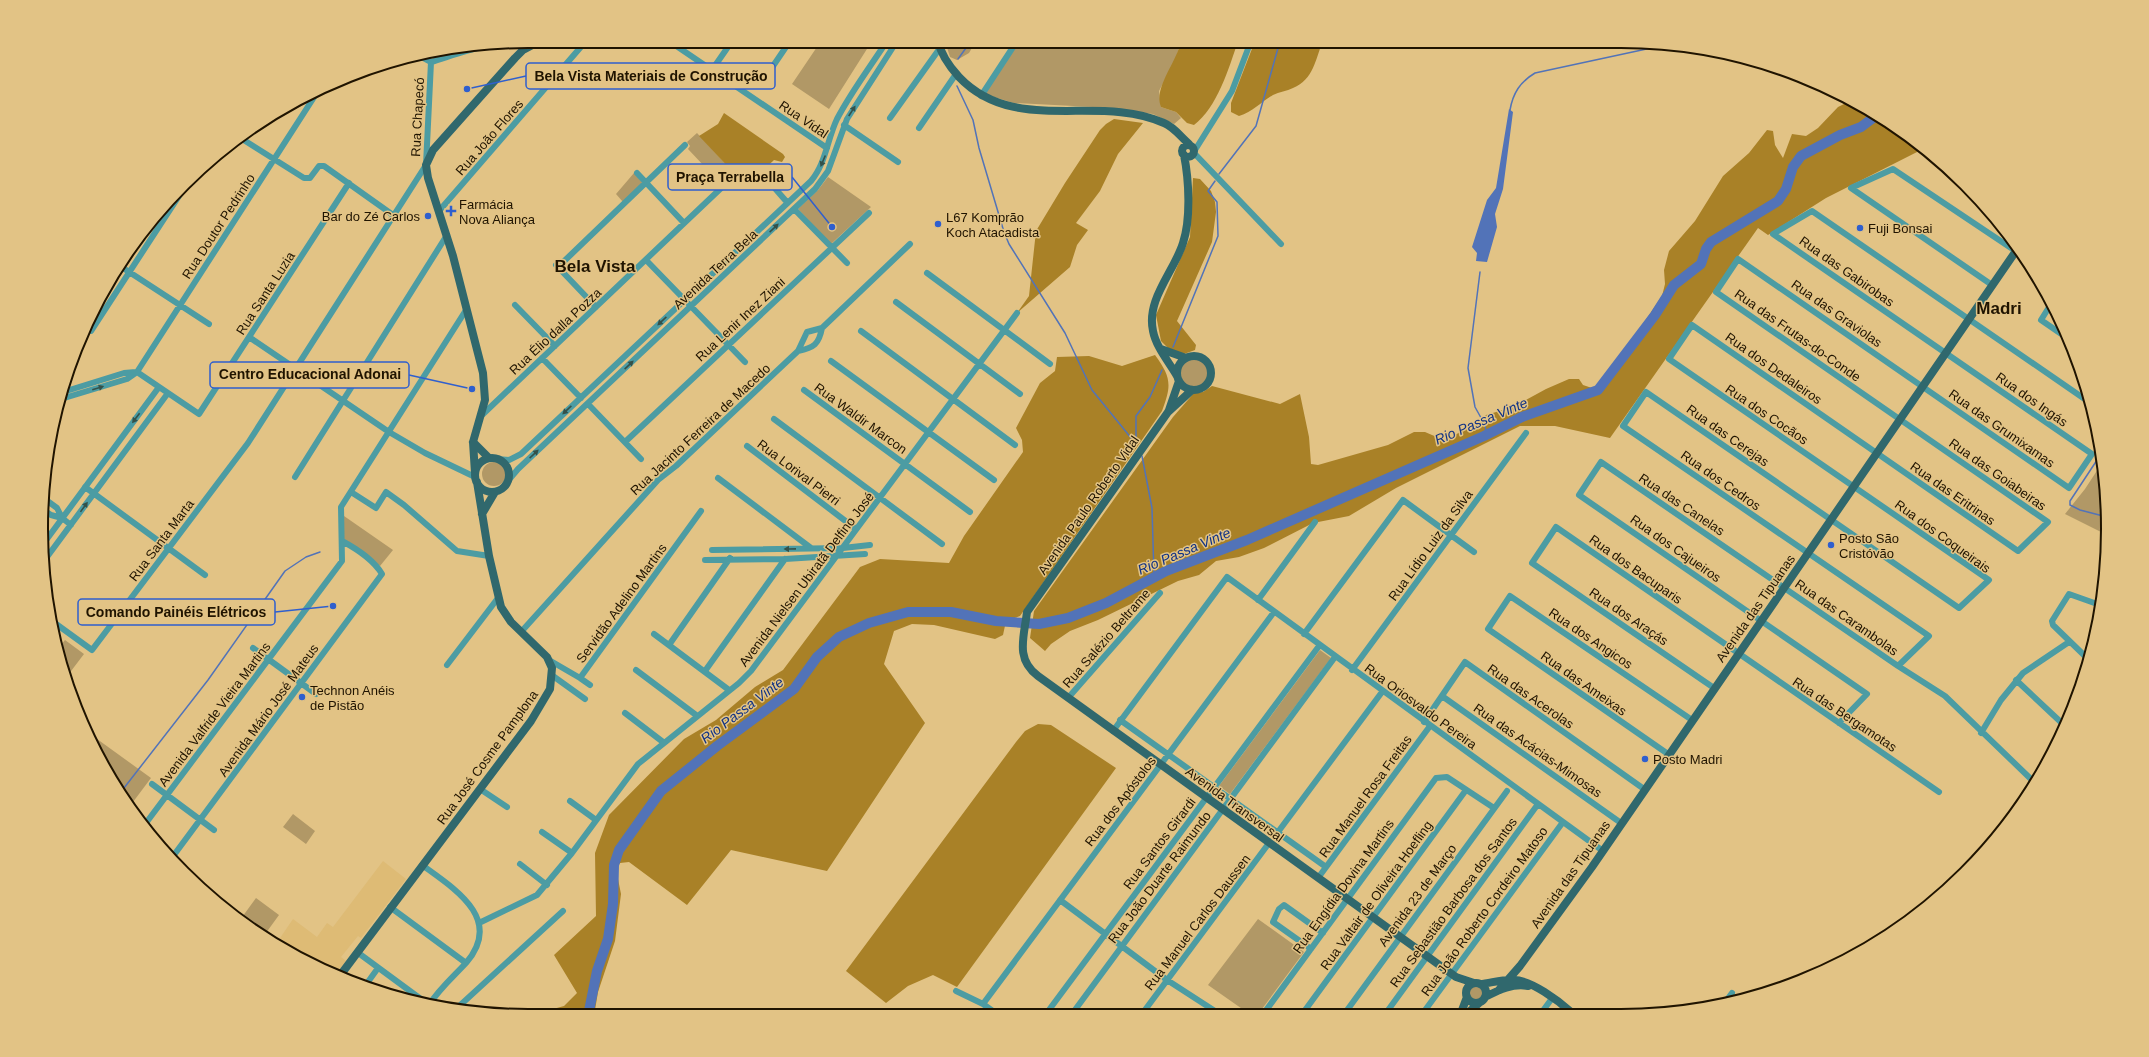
<svg xmlns="http://www.w3.org/2000/svg" width="2149" height="1057" font-family="Helvetica,sans-serif">
<rect width="100%" height="100%" fill="#e2c385"/>
<path fill="#debb75" d="M 383,861 L 406,879 L 361,938 L 358,936 L 341,957 L 346,961 L 335,975 L 282,947 L 283,945 L 278,941 L 293,919 L 317,937 L 327,923 L 333,927 Z"/>
<path fill="#b19866" d="M 821,41 L 872,41 L 829,109 L 792,84 Z
M 945,41 L 976,41 L 969,53 L 957,60 L 950,57 Z
M 1020,41 L 1181,41 L 1176,58 L 1159,91 L 1161,107 L 1176,112 L 1181,118 L 1174,124 L 1153,114 L 1112,108 L 1014,103 L 984,94 Z
M 697,133 L 733,172 L 721,184 L 688,149 L 690,146 L 687,142 Z
M 634,173 L 643,183 L 623,202 L 616,194 Z
M 828,177 L 871,207 L 831,244 L 798,209 L 818,190 Z
M1180 373a14 14 0 1 1 28 0a14 14 0 1 1-28 0Z
M482 474a12 12 0 1 1 24 0a12 12 0 1 1-24 0Z
M 2102,463 L 2108,529 L 2107,535 L 2065,514 L 2085,489 Z
M 344,516 L 393,550 L 380,566 L 344,539 Z
M 65,640 L 84,654 L 65,679 L 58,649 Z
M 1320,650 L 1331,658 L 1230,794 L 1219,786 Z
M 86,731 L 151,778 L 130,806 L 91,744 Z
M 293,814 L 315,831 L 306,844 L 283,827 Z
M 256,898 L 279,915 L 263,937 L 240,920 Z
M 1258,919 L 1304,952 L 1259,1013 L 1248,1013 L 1208,985 Z
M1468 993a8 8 0 1 1 16 0a8 8 0 1 1-16 0Z"/>
<path fill="#a98127" d="M 1181,41 L 1238,41 C 1229,68 1217,108 1194,125 L 1187,123 L 1176,112 L 1161,107 C 1153,88 1177,62 1181,41 Z
M 1255,41 L 1323,41 C 1315,60 1314,79 1293,88 C 1287,91 1279,92 1273,95 C 1261,102 1253,112 1239,116 L 1231,112 L 1231,103 Z
M 1850,101 L 1892,123 L 1923,149 L 1826,198 L 1768,235 L 1758,228 L 1610,438 L 1555,426 L 1520,426 L 1396,488 L 1349,516 L 1313,523 L 1264,548 L 1239,557 L 1216,561 L 1199,575 L 1178,581 L 1098,620 L 1070,631 L 1051,644 L 1045,651 L 1030,638 L 1034,611 L 1173,417 L 1194,393 L 1203,392 L 1212,386 L 1280,404 L 1300,394 L 1309,437 L 1311,464 L 1318,465 L 1388,445 L 1414,432 L 1425,432 L 1446,441 L 1486,415 L 1513,407 L 1546,389 L 1569,379 L 1579,379 L 1583,385 L 1598,390 L 1662,296 L 1665,284 L 1664,270 L 1669,251 L 1695,221 L 1723,176 L 1749,153 L 1767,130 L 1773,131 L 1775,145 L 1783,158 L 1792,134 L 1806,136 L 1818,128 L 1838,107 Z
M 724,113 L 783,154 L 785,157 L 782,162 L 774,160 C 757,178 754,157 733,172 L 699,136 L 718,124 Z
M 1114,119 L 1143,123 L 1118,154 L 1100,191 L 1076,223 L 1088,230 L 1077,245 L 1070,267 L 1017,313 L 1029,296 L 1036,231 L 1065,183 L 1100,130 L 1106,124 Z
M 1193,178 L 1200,179 L 1211,191 L 1215,202 L 1216,212 L 1212,242 L 1177,321 L 1196,345 L 1195,350 L 1184,354 L 1168,348 L 1161,341 L 1156,315 L 1190,237 Z
M 1155,355 C 1171,377 1172,385 1162,411 L 1020,616 L 1006,621 L 1003,635 L 995,639 L 934,625 L 912,624 L 894,631 L 884,664 L 925,723 L 827,871 L 731,850 L 687,905 L 629,862 L 620,863 L 616,869 L 621,894 L 615,941 L 598,992 L 594,1016 L 535,1016 L 535,1014 L 564,1006 L 577,993 L 554,955 L 596,916 L 595,853 L 609,815 L 684,739 L 716,720 L 755,687 L 783,670 L 860,567 L 880,559 L 949,563 L 964,536 L 1023,452 L 1022,440 L 1016,428 L 1040,383 L 1055,371 L 1057,357 L 1089,356 L 1122,366 Z
M 1038,724 L 1051,725 L 1116,768 L 957,987 L 933,975 L 908,986 L 886,1003 L 846,971 L 1016,742 L 1025,731 Z"/>
<path fill="#5273b8" d="M 1509,109 L 1513,112 L 1503,189 L 1495,214 L 1497,227 L 1487,262 L 1476,261 L 1477,253 L 1472,247 L 1487,200 L 1496,188 Z"/>
<g fill="none" stroke-linecap="round" stroke-linejoin="round">
<path stroke="#5273b8" stroke-width="1.5" d="M 958,59 L 971,41
M 957,86 L 973,120 L 979,148 L 1004,232 L 1009,244 L 1065,333 L 1092,390 L 1136,444
M 1510,110 C 1513,93 1520,82 1535,73 L 1665,45
M 1890,123 L 1898,128
M 1219,174 L 1256,126 L 1280,41
M 1480,272 L 1468,368 L 1475,407 L 1485,425 L 1486,432 L 1484,436
M 1173,347 L 1218,236 L 1217,202 L 1208,191 L 1215,181
M 1136,443 L 1136,416 L 1150,397 L 1162,370
M 2101,454 L 2070,501 L 2070,505 L 2080,510 L 2107,517
M 1142,456 L 1152,508 L 1154,576
M 119,789 L 124,788 L 208,680 L 285,571 L 306,557 L 320,552"/>
<path stroke="#5273b8" stroke-width="10" d="M 588,1016 L 597,971 L 608,939 L 613,904 L 614,865 L 619,850 L 661,791 L 717,746 L 794,689 L 817,657 L 839,637 L 869,623 L 908,612 L 951,612 L 996,621 L 1039,624 L 1068,618 L 1106,603 L 1166,571 L 1247,540 L 1484,436 L 1522,417 L 1598,390 L 1655,315 L 1674,285 L 1701,264 L 1706,249 L 1711,242 L 1778,201 L 1786,189 L 1793,167 L 1801,156 L 1840,135 L 1861,127 L 1877,115"/>
<path stroke="#4c9ca3" stroke-width="6" d="M 669,41 L 827,148
M 431,62 C 461,53 496,38 527,47
M 771,69 L 790,41
M 712,70 L 730,44 L 726,41
M 981,96 L 1017,41
M 890,118 L 940,48
M 844,125 L 898,162
M 919,128 L 956,74
M 239,137 L 304,178 L 310,178 L 319,166 L 324,166 L 393,215
M 1195,150 L 1232,91 L 1251,41
M 1194,153 L 1281,244
M 637,173 L 684,223
M 794,209 L 847,263
M 439,211 L 586,41
M 646,260 L 745,362
M 556,265 L 596,307
M 120,266 L 209,324
M 558,267 L 685,145
M 927,273 L 1050,364
M 1992,285 L 1851,188 L 1893,169 L 2026,258
M 896,302 L 1020,394
M 2051,304 L 2041,320 L 2070,340
M 515,305 L 555,346
M 85,329 L 91,331 L 188,182
M 861,331 L 1015,445
M 249,337 L 389,432 L 425,453 L 475,477
M 798,351 C 814,348 819,344 822,328
M 542,358 L 581,398
M 831,361 L 994,480
M 137,372 L 199,414 L 349,183
M 804,390 L 970,512
M 63,392 L 124,373 L 136,372
M 61,399 L 127,379 L 137,372 L 318,91
M 588,404 L 641,459
M 481,416 L 737,173 C 758,162 775,190 788,203
M 774,419 L 942,544
M 625,442 L 869,213
M 747,446 L 856,529
M 497,459 L 509,460 L 521,454 L 811,181 C 826,163 827,140 837,119 C 851,92 870,67 887,41
M 295,477 L 447,235
M 718,478 L 811,548
M 507,482 L 518,469 L 815,189 L 828,171 L 847,119 L 897,41
M 85,487 L 205,575
M 351,492 L 376,508 L 386,492 L 404,505 L 457,551 L 489,556
M 42,497 L 57,508 L 62,518 L 71,525
M 42,509 L 51,515 L 62,518
M 44,543 L 159,387
M 712,550 L 843,548 L 870,545
M 705,560 L 785,559 L 865,554
M 44,561 L 168,393
M 1258,600 L 1315,522
M 52,621 L 92,650 L 248,443 L 426,165 L 431,62 L 418,55
M 521,632 L 658,480 L 676,466 L 798,351 L 807,332 L 822,328 L 910,244
M 654,634 L 729,690
M 1304,634 L 1403,500 L 1474,552
M 669,645 L 730,558
M 253,648 L 316,694
M 2088,659 L 2053,625 L 2052,621 L 2069,594 L 2100,605
M 549,660 L 580,678 L 701,511
M 447,665 L 498,598
M 1898,666 L 1929,636 L 1623,426 L 1646,392 L 1959,608 L 1989,580 L 1669,359 L 1692,325 L 2018,551 L 2048,522 L 1716,292 L 1738,259 L 2069,488 L 2092,454 L 1773,234 L 1812,211 L 2089,402
M 636,670 L 696,715
M 1352,670 L 1526,433
M 705,671 L 785,559
M 553,676 L 585,699
M 580,678 L 590,685
M 2016,680 L 2065,726
M 1714,688 L 1532,563 L 1556,527 L 1939,792
M 1442,696 L 1621,823
M 1068,698 L 1160,593
M 625,713 L 663,742
M 1120,720 L 1326,867
M 1424,722 L 1465,662 L 1644,789
M 1839,723 L 1867,694 L 1579,495 L 1601,462 L 1898,666 L 1945,696 L 2033,781
M 1113,731 L 1227,577 L 1603,851
M 1981,733 L 2001,700 L 2023,673 L 2069,642
M 1668,754 L 1488,629 L 1510,596 L 1692,720
M 152,784 L 214,830
M 480,789 L 507,807
M 570,801 L 596,820
M 143,827 L 342,561 L 341,507 L 466,310
M 542,832 L 572,853
M 1278,832 L 1382,692
M 171,859 L 382,574 C 373,559 357,549 342,541
M 520,864 L 547,885
M 422,865 C 455,889 504,919 466,963 C 453,977 439,989 429,1005
M 1318,878 L 1430,726
M 1060,900 L 1167,980 L 1218,1013
M 390,907 L 466,963
M 479,923 L 537,895 L 572,853 L 638,764 L 739,683 L 751,671 L 1017,313
M 1311,949 L 1273,922 L 1279,909 L 1284,905 L 1323,933
M 357,952 L 429,1005
M 365,986 L 378,968
M 956,991 L 983,1004 L 997,1014
M 1726,1001 L 1732,993
M 983,1004 L 1274,612
M 456,1009 L 563,911
M 1542,1012 L 1553,997
M 1264,1013 L 1436,778 L 1447,777 L 1494,808
M 1303,1013 L 1466,790
M 1345,1013 L 1507,791
M 1386,1013 L 1538,804
M 1423,1013 L 1563,822
M 1046,1014 L 1319,646
M 1072,1014 L 1335,657
M 1142,1014 L 1269,843"/>
<path stroke="#30686d" stroke-width="8" d="M 938,41 C 941,55 949,66 959,77 C 1015,136 1098,93 1164,123 C 1174,127 1181,137 1189,144
M1182 151a6 6 0 1 1 12 0a6 6 0 1 1-12 0Z
M 1161,349 L 1186,358
M1177 373a17 17 0 1 1 34 0a17 17 0 1 1-34 0Z
M 1177,376 C 1169,362 1156,347 1153,331 C 1146,299 1174,272 1183,243 C 1191,219 1189,180 1184,155
M 1192,390 L 1168,412 L 1027,612 C 1024,637 1015,659 1038,676 L 1456,977 L 1474,983
M 1169,410 L 1179,381
M 473,442 L 489,458
M475 475a17 17 0 1 1 34 0a17 17 0 1 1-34 0Z
M 475,473 L 473,442 L 485,400 L 483,373 L 453,256 L 428,178 L 426,165 L 433,150 L 515,58 L 523,50 L 540,41
M 482,514 L 495,492
M 339,977 L 531,721 L 550,689 L 552,668 L 547,657 L 511,622 L 501,607 L 489,556 L 477,482
M1466 993a10 10 0 1 1 20 0a10 10 0 1 1-20 0Z
M 1480,984 C 1491,983 1503,979 1514,980 C 1531,980 1559,1001 1571,1012
M 1499,990 L 1520,966 L 1592,867 L 2018,248
M 1485,997 C 1499,990 1513,983 1528,986
M 1461,1013 L 1467,997
M 1468,1013 L 1479,1003"/>
</g>
<defs><path id="oneway-solid" d="M-6-.8H1V-3.2L6.5 0L1 3.2V.8H-6Z"/></defs>
<g fill="#345149">
<use href="#oneway-solid" transform="translate(852 111) rotate(-57)"/>
<use href="#oneway-solid" transform="translate(823 161) rotate(113)"/>
<use href="#oneway-solid" transform="translate(774 228) rotate(-43)"/>
<use href="#oneway-solid" transform="translate(662 321) rotate(137)"/>
<use href="#oneway-solid" transform="translate(629 365) rotate(-43)"/>
<use href="#oneway-solid" transform="translate(98 388) rotate(-17)"/>
<use href="#oneway-solid" transform="translate(567 410) rotate(137)"/>
<use href="#oneway-solid" transform="translate(136 418) rotate(127)"/>
<use href="#oneway-solid" transform="translate(534 454) rotate(-43)"/>
<use href="#oneway-solid" transform="translate(84 507) rotate(-54)"/>
<use href="#oneway-solid" transform="translate(790 549) rotate(179)"/>
</g>
<g fill="#2f5fce" stroke="#e2c385" stroke-width="1.5">
<path d="M449 205h4v4h4v4h-4v4h-4v-4h-4v-4h4z"/>
<circle cx="428" cy="216" r="4"/>
<circle cx="938" cy="224" r="4"/>
<circle cx="1860" cy="228" r="4"/>
<circle cx="1831" cy="545" r="4"/>
<circle cx="302" cy="697" r="4"/>
<circle cx="1645" cy="759" r="4"/>
</g>
<g text-anchor="middle" stroke-width="3" stroke-linejoin="round" paint-order="stroke">
<g font-size="13" fill="#201400" stroke="#e2c385">
<text transform="translate(417 117) rotate(-87)" y="5">Rua Chapecó</text>
<text transform="translate(804 119) rotate(34)" y="5">Rua Vidal</text>
<text transform="translate(489 137) rotate(-49)" y="5">Rua João Flores</text>
<text transform="translate(218 226) rotate(-57)" y="5">Rua Doutor Pedrinho</text>
<text transform="translate(715 269) rotate(-43)" y="5">Avenida Terra Bela</text>
<text transform="translate(1847 271) rotate(35)" y="5">Rua das Gabirobas</text>
<text transform="translate(265 293) rotate(-57)" y="5">Rua Santa Luzia</text>
<text transform="translate(1837 313) rotate(35)" y="5">Rua das Graviolas</text>
<text transform="translate(740 319) rotate(-43)" y="5">Rua Lenir Inez Ziani</text>
<text transform="translate(555 331) rotate(-43)" y="5">Rua Élio dalla Pozza</text>
<text transform="translate(1798 335) rotate(35)" y="5">Rua das Frutas-do-Conde</text>
<text transform="translate(1774 368) rotate(35)" y="5">Rua dos Dedaleiros</text>
<text transform="translate(2032 399) rotate(35)" y="5">Rua dos Ingás</text>
<text transform="translate(1767 414) rotate(34)" y="5">Rua dos Cocãos</text>
<text transform="translate(861 418) rotate(36)" y="5">Rua Waldir Marcon</text>
<text transform="translate(2002 428) rotate(35)" y="5">Rua das Grumixamas</text>
<text transform="translate(700 429) rotate(-43)" y="5">Rua Jacinto Ferreira de Macedo</text>
<text transform="translate(1728 435) rotate(35)" y="5">Rua das Cerejas</text>
<text transform="translate(799 472) rotate(37)" y="5">Rua Lorival Pierri</text>
<text transform="translate(1998 474) rotate(35)" y="5">Rua das Goiabeiras</text>
<text transform="translate(1721 480) rotate(35)" y="5">Rua dos Cedros</text>
<text transform="translate(1953 493) rotate(35)" y="5">Rua das Eritrinas</text>
<text transform="translate(1682 504) rotate(34)" y="5">Rua das Canelas</text>
<text transform="translate(1088 505) rotate(-55)" y="5">Avenida Paulo Roberto Vidal</text>
<text transform="translate(1943 536) rotate(36)" y="5">Rua dos Coqueirais</text>
<text transform="translate(161 540) rotate(-53)" y="5">Rua Santa Marta</text>
<text transform="translate(1430 545) rotate(-54)" y="5">Rua Lídio Luiz da Silva</text>
<text transform="translate(1676 548) rotate(35)" y="5">Rua dos Cajueiros</text>
<text transform="translate(1636 569) rotate(35)" y="5">Rua dos Bacuparis</text>
<text transform="translate(806 579) rotate(-53)" y="5">Avenida Nielsen Ubiratã Delfino José</text>
<text transform="translate(621 603) rotate(-54)" y="5">Servidão Adelino Martins</text>
<text transform="translate(1755 608) rotate(-55)" y="5">Avenida das Tipuanas</text>
<text transform="translate(1629 616) rotate(34)" y="5">Rua dos Araçás</text>
<text transform="translate(1847 617) rotate(35)" y="5">Rua das Carambolas</text>
<text transform="translate(1106 638) rotate(-49)" y="5">Rua Salézio Beltrame</text>
<text transform="translate(1591 638) rotate(34)" y="5">Rua dos Angicos</text>
<text transform="translate(1584 683) rotate(35)" y="5">Rua das Ameixas</text>
<text transform="translate(1531 696) rotate(35)" y="5">Rua das Acerolas</text>
<text transform="translate(1421 706) rotate(36)" y="5">Rua Oriosvaldo Pereira</text>
<text transform="translate(268 710) rotate(-54)" y="5">Avenida Mário José Mateus</text>
<text transform="translate(214 714) rotate(-53)" y="5">Avenida Valfride Vieira Martins</text>
<text transform="translate(1845 714) rotate(34)" y="5">Rua das Bergamotas</text>
<text transform="translate(1538 750) rotate(35)" y="5">Rua das Acácias-Mimosas</text>
<text transform="translate(487 757) rotate(-54)" y="5">Rua José Cosme Pamplona</text>
<text transform="translate(1365 796) rotate(-54)" y="5">Rua Manuel Rosa Freitas</text>
<text transform="translate(1120 801) rotate(-53)" y="5">Rua dos Apóstolos</text>
<text transform="translate(1235 804) rotate(36)" y="5">Avenida Transversal</text>
<text transform="translate(1159 843) rotate(-53)" y="5">Rua Santos Girardi</text>
<text transform="translate(1570 874) rotate(-55)" y="5">Avenida das Tipuanas</text>
<text transform="translate(1159 877) rotate(-53)" y="5">Rua João Duarte Raimundo</text>
<text transform="translate(1343 886) rotate(-54)" y="5">Rua Engídia Dovina Martins</text>
<text transform="translate(1376 895) rotate(-54)" y="5">Rua Valtair de Oliveira Hoefling</text>
<text transform="translate(1417 895) rotate(-54)" y="5">Avenida 23 de Março</text>
<text transform="translate(1453 902) rotate(-54)" y="5">Rua Sebastião Barbosa dos Santos</text>
<text transform="translate(1484 911) rotate(-54)" y="5">Rua João Roberto Cordeiro Matoso</text>
<text transform="translate(1197 922) rotate(-53)" y="5">Rua Manuel Carlos Daussen</text>
</g>
<g font-size="13" fill="#201400" stroke="#e2c385" text-anchor="start">
<text x="459" y="209">Farmácia<tspan x="459" dy="15">Nova Aliança</tspan></text>
<text x="420" y="221" text-anchor="end">Bar do Zé Carlos</text>
<text x="946" y="222">L67 Komprão<tspan x="946" dy="15">Koch Atacadista</tspan></text>
<text x="1868" y="233">Fuji Bonsai</text>
<text x="1839" y="543">Posto São<tspan x="1839" dy="15">Cristóvão</tspan></text>
<text x="310" y="695">Technon Anéis<tspan x="310" dy="15">de Pistão</tspan></text>
<text x="1653" y="764">Posto Madri</text>
</g>
<g font-size="14" font-style="italic" fill="#103285" stroke="#e2c385">
<text transform="translate(1481 421) rotate(-23)" y="5">Rio Passa Vinte</text>
<text transform="translate(1184 551) rotate(-23)" y="5">Rio Passa Vinte</text>
<text transform="translate(742 710) rotate(-37)" y="5">Rio Passa Vinte</text>
</g>
<g font-size="17" font-weight="bold" fill="#201400" stroke="#e2c385">
<text x="595" y="272">Bela Vista</text>
<text x="1999" y="314">Madri</text>
</g>
</g>
<path d="M0 0H2149V1057H0ZM528 48H1621A480 480 0 0 1 2101 528V529A480 480 0 0 1 1621 1009H528A480 480 0 0 1 48 529V528A480 480 0 0 1 528 48Z" fill="#e2c385" fill-rule="evenodd"/>
<path fill="none" stroke="#201400" stroke-width="2" d="M528 48H1621A480 480 0 0 1 2101 528V529A480 480 0 0 1 1621 1009H528A480 480 0 0 1 48 529V528A480 480 0 0 1 528 48Z"/>
<path fill="none" stroke="#2f5fce" stroke-width="1.5" d="M467 89L526 76M832 227L792 177M472 389L409 375M333 606L275 612"/>
<g fill="#2f5fce" stroke="#e2c385" stroke-width="1.5">
<circle cx="467" cy="89" r="4"/>
<circle cx="832" cy="227" r="4"/>
<circle cx="472" cy="389" r="4"/>
<circle cx="333" cy="606" r="4"/>
</g>
<g fill="#e2c385" stroke="#2f5fce" stroke-width="1.5">
<rect x="526" y="63" width="249" height="26" rx="4"/>
<rect x="668" y="164" width="124" height="26" rx="4"/>
<rect x="210" y="362" width="199" height="26" rx="4"/>
<rect x="78" y="599" width="197" height="26" rx="4"/>
</g>
<g font-size="14" text-anchor="middle" font-weight="bold" fill="#201400">
<text x="651" y="81">Bela Vista Materiais de Construção</text>
<text x="730" y="182">Praça Terrabella</text>
<text x="310" y="379">Centro Educacional Adonai</text>
<text x="176" y="617">Comando Painéis Elétricos</text>
</g>
</svg>
